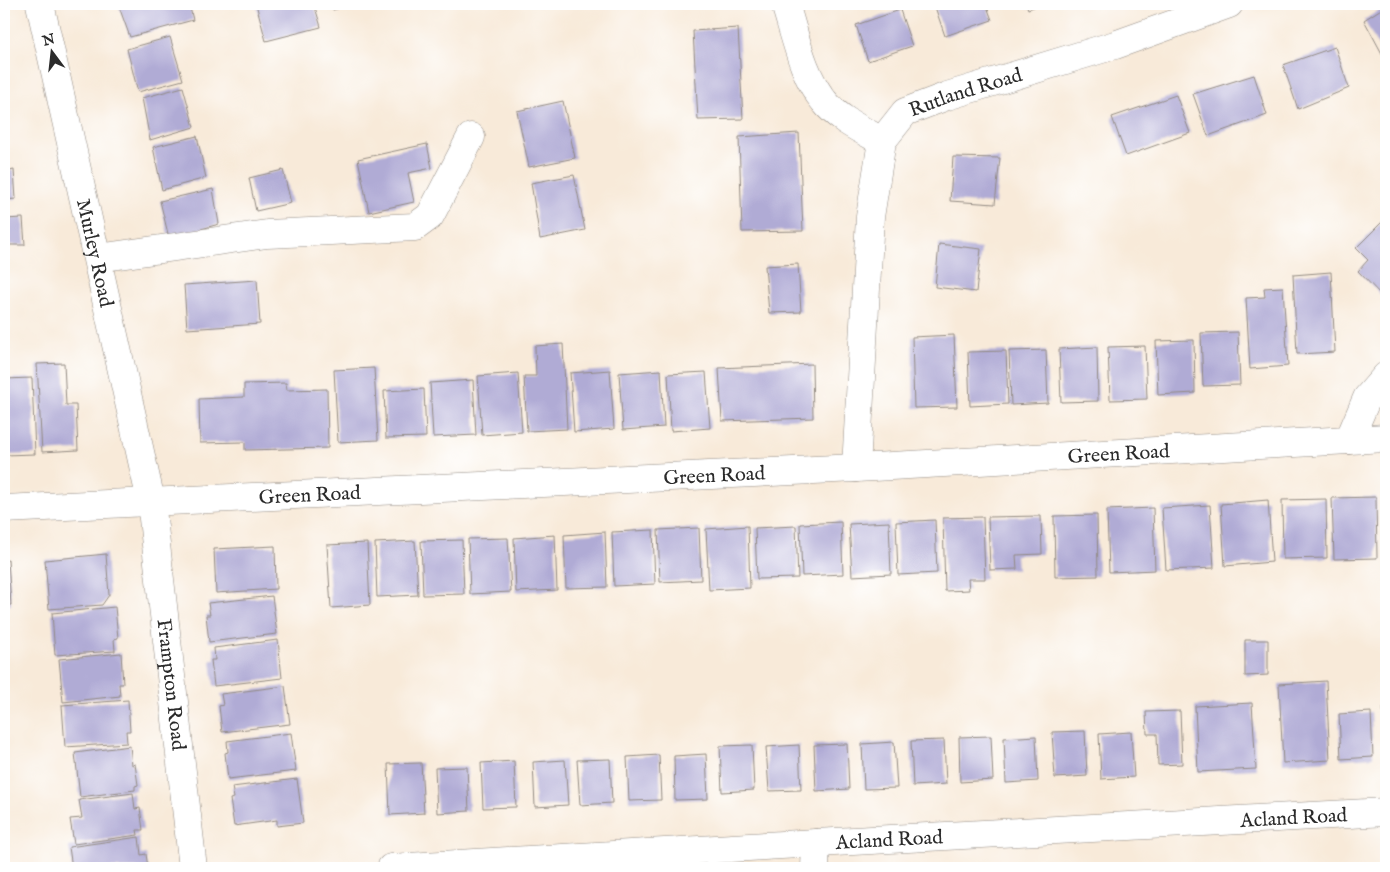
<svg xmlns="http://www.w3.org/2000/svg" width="1390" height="872" font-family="'IM FELL English',serif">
<rect width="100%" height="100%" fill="#fff"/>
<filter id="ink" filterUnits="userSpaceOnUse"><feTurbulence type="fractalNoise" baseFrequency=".02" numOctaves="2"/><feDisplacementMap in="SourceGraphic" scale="10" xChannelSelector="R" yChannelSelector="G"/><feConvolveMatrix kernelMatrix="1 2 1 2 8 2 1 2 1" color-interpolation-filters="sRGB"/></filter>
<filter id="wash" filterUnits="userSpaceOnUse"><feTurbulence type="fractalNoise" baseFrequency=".0096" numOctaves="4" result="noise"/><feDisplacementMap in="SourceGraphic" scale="20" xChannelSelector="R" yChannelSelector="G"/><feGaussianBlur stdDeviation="1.12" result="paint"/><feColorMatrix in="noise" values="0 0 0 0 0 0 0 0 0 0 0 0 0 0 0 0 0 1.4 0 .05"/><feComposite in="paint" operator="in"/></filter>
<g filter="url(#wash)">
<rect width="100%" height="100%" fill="#f8ead9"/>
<g id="blocks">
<path fill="#b0abd5" d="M 118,4 L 189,4 L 193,20 L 130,37 Z
M 256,4 L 314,4 L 321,27 L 266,41 Z
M 331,4 L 354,4 L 333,10 Z
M 934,4 L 986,4 L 992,20 L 945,36 Z
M 1026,4 L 1042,4 L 1028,9 Z
M 1386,6 L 1386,61 L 1364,20 Z
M 900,10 L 912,46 L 868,61 L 856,25 Z
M 738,28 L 743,119 L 698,120 L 693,31 Z
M 170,37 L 183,80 L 138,92 L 127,49 Z
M 1335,47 L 1349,88 L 1298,109 L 1283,65 Z
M 1254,75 L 1267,115 L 1208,136 L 1193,94 Z
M 183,87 L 194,127 L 150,140 L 142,98 Z
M 1176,95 L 1190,133 L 1126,156 L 1112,117 Z
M 563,101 L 575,158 L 529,167 L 517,111 Z
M 799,133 L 803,231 L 742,232 L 739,137 Z
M 4,136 L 5,136 L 7,155 L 4,156 Z
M 197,136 L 206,178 L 162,190 L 153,147 Z
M 427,144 L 432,168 L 408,173 L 414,202 L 369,212 L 358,159 Z
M 953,157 L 1000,158 L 995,204 L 950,201 Z
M 14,170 L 16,199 L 4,200 L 4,172 Z
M 283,170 L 291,203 L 256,211 L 249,178 Z
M 574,175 L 585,230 L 540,239 L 531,183 Z
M 213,189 L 219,224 L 169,238 L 160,201 Z
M 23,218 L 25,245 L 4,245 L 4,219 Z
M 1386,218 L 1386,296 L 1384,298 L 1358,271 L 1368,260 L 1356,248 Z
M 939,244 L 981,249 L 976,292 L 935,287 Z
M 798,264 L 801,312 L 769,313 L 765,266 Z
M 1331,272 L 1335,352 L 1297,354 L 1293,275 Z
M 257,280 L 260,324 L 187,329 L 184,285 Z
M 1283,287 L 1288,366 L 1250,369 L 1246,298 L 1265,297 L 1264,288 Z
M 1238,332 L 1240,385 L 1203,386 L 1201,333 Z
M 954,335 L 957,407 L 914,408 L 912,337 Z
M 1194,340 L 1195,393 L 1158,395 L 1156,341 Z
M 563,344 L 567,429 L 527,431 L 524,376 L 536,376 L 535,346 Z
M 1145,346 L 1147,399 L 1110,400 L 1108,347 Z
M 1097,347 L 1098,401 L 1061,402 L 1059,349 Z
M 1046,350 L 1048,403 L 1011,405 L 1009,351 Z
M 1006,351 L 1008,404 L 970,406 L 968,352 Z
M 64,363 L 66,405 L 76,405 L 78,450 L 42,452 L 37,364 Z
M 812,364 L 813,418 L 722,421 L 719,368 Z
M 374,368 L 378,440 L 338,442 L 334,370 Z
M 610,370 L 614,429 L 574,432 L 570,373 Z
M 661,370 L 664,427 L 623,430 L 619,373 Z
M 706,372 L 710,428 L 671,431 L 668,374 Z
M 518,373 L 522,432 L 482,435 L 478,376 Z
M 32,378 L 35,454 L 4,455 L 4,379 Z
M 473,380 L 476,435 L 433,437 L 430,383 Z
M 286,383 L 287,390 L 327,389 L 328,448 L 245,450 L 245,442 L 200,443 L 199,399 L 244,397 L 244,384 Z
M 424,389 L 426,437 L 386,438 L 384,391 Z
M 1376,497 L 1377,558 L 1334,559 L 1332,498 Z
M 1326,499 L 1327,558 L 1283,559 L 1282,500 Z
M 1268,500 L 1272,562 L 1225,566 L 1221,504 Z
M 1210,505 L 1214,568 L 1166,570 L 1162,508 Z
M 1153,508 L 1155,570 L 1109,572 L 1107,510 Z
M 1097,515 L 1098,576 L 1055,577 L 1054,516 Z
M 1041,516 L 1042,554 L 1016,555 L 1017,569 L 990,570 L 988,517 Z
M 983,517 L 985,579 L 968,579 L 969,590 L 945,591 L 943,518 Z
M 935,520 L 937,573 L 898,575 L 896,522 Z
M 841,522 L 843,574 L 802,576 L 800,524 Z
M 889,522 L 891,574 L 852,576 L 849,524 Z
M 748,526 L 750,588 L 709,590 L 706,529 Z
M 796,526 L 798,578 L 757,579 L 755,528 Z
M 699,528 L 701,580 L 660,582 L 658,530 Z
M 653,530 L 655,584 L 614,586 L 612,532 Z
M 605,532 L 607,587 L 566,588 L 564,535 Z
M 555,535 L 557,590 L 516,592 L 514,538 Z
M 508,538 L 511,592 L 470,594 L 468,539 Z
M 462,540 L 464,594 L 423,595 L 421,541 Z
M 415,541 L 418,595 L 377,597 L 375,543 Z
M 367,543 L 370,605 L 331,608 L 327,545 Z
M 275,546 L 276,589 L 216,593 L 214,549 Z
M 106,554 L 109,595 L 102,605 L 49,609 L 45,560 Z
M 8,560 L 11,605 L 4,605 L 4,561 Z
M 272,596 L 277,634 L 209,642 L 206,615 L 210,615 L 208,603 Z
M 115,607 L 118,638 L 114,639 L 115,651 L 55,655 L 52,613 Z
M 278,640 L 282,678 L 214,686 L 211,660 L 215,660 L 214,648 Z
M 1245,640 L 1268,640 L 1268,675 L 1245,676 Z
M 121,653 L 123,684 L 119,684 L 120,696 L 63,702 L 59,659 Z
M 1326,681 L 1330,760 L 1283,763 L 1279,684 Z
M 285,686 L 290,724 L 222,732 L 219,706 L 223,705 L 221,694 Z
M 128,700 L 130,731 L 126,731 L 127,743 L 65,747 L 62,705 Z
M 1252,703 L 1256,769 L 1198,772 L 1195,706 Z
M 1383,708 L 1386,708 L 1386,747 L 1385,747 Z
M 1180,711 L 1182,764 L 1158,765 L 1157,734 L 1147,734 L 1146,712 Z
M 1371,712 L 1373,757 L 1341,759 L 1339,714 Z
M 1085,731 L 1087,776 L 1055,778 L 1052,732 Z
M 1131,732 L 1134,777 L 1101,779 L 1099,734 Z
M 291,733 L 296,771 L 228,779 L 225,753 L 228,752 L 227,741 Z
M 991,736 L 993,780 L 960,782 L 959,737 Z
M 1036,736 L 1038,781 L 1006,783 L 1004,738 Z
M 944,740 L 946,784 L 913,786 L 911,741 Z
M 894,742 L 897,788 L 864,789 L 862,744 Z
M 847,744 L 849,789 L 816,791 L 814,745 Z
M 752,745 L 754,790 L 722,792 L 720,746 Z
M 799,745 L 801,790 L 769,791 L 766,747 Z
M 130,746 L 132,765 L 135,764 L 138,785 L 135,786 L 135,790 L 80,797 L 75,753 Z
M 706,754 L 708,799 L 675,800 L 674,756 Z
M 659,755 L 661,800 L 629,801 L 627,757 Z
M 610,759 L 612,803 L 580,805 L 577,760 Z
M 565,760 L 568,805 L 535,807 L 533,762 Z
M 514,761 L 516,807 L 483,808 L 481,763 Z
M 421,763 L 424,813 L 390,815 L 388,764 Z
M 467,767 L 469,811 L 437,813 L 435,768 Z
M 297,779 L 303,823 L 277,826 L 277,820 L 234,826 L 230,799 L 234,798 L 232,787 Z
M 133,793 L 135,809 L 140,808 L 143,830 L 137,830 L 138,835 L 74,844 L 70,819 L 82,818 L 79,800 Z
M 139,837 L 141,855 L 146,854 L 148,868 L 72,868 L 69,847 Z"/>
</g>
</g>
<g filter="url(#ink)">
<use href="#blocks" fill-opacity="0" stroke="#928a82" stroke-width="1"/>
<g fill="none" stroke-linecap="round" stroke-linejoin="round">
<g stroke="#928a82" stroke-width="29">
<g id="minor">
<path id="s1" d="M 40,4 L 151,501 L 193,868"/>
<path d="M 785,4 C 795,35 803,76 824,101 C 838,119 862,130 882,141"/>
<path d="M 98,258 L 267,234 L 415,227 L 430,216 L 471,137"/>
<path d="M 1349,440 L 1386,438"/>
<path id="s2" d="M 856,468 L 870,217 L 882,141 L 905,112 L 947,96 L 1115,45 L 1229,4"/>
<path id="s3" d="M 4,509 L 856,468 L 1349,440 L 1367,398 L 1386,376"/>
<path id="s4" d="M 391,868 L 816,843 L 1386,812"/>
<path d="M 815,868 L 816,843"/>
</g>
</g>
<use href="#minor" stroke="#fff" stroke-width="28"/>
</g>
</g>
<g text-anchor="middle" stroke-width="5" stroke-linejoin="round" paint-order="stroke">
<g font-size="20" fill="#2b2b2b" stroke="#fff">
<text dy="7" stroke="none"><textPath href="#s2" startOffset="429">Rutland Road</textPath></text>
<text dy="7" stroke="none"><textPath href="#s1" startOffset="255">Murley Road</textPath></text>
<text dy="7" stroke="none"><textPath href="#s3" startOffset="1116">Green Road</textPath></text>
<text dy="7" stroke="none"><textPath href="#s3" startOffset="711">Green Road</textPath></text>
<text dy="7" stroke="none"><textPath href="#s3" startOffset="306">Green Road</textPath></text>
<text dy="7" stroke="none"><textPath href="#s1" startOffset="694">Frampton Road</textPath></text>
<text dy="7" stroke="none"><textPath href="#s4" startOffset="904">Acland Road</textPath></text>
<text dy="7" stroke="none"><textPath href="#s4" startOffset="499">Acland Road</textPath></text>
</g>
</g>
<rect width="1390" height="872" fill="none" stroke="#fff" stroke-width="20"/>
<g transform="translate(52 52) rotate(345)" stroke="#ffffff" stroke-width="4" paint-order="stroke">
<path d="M0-4L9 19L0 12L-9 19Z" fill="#2b2b2b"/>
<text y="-8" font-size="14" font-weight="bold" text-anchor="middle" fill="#2b2b2b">N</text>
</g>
</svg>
